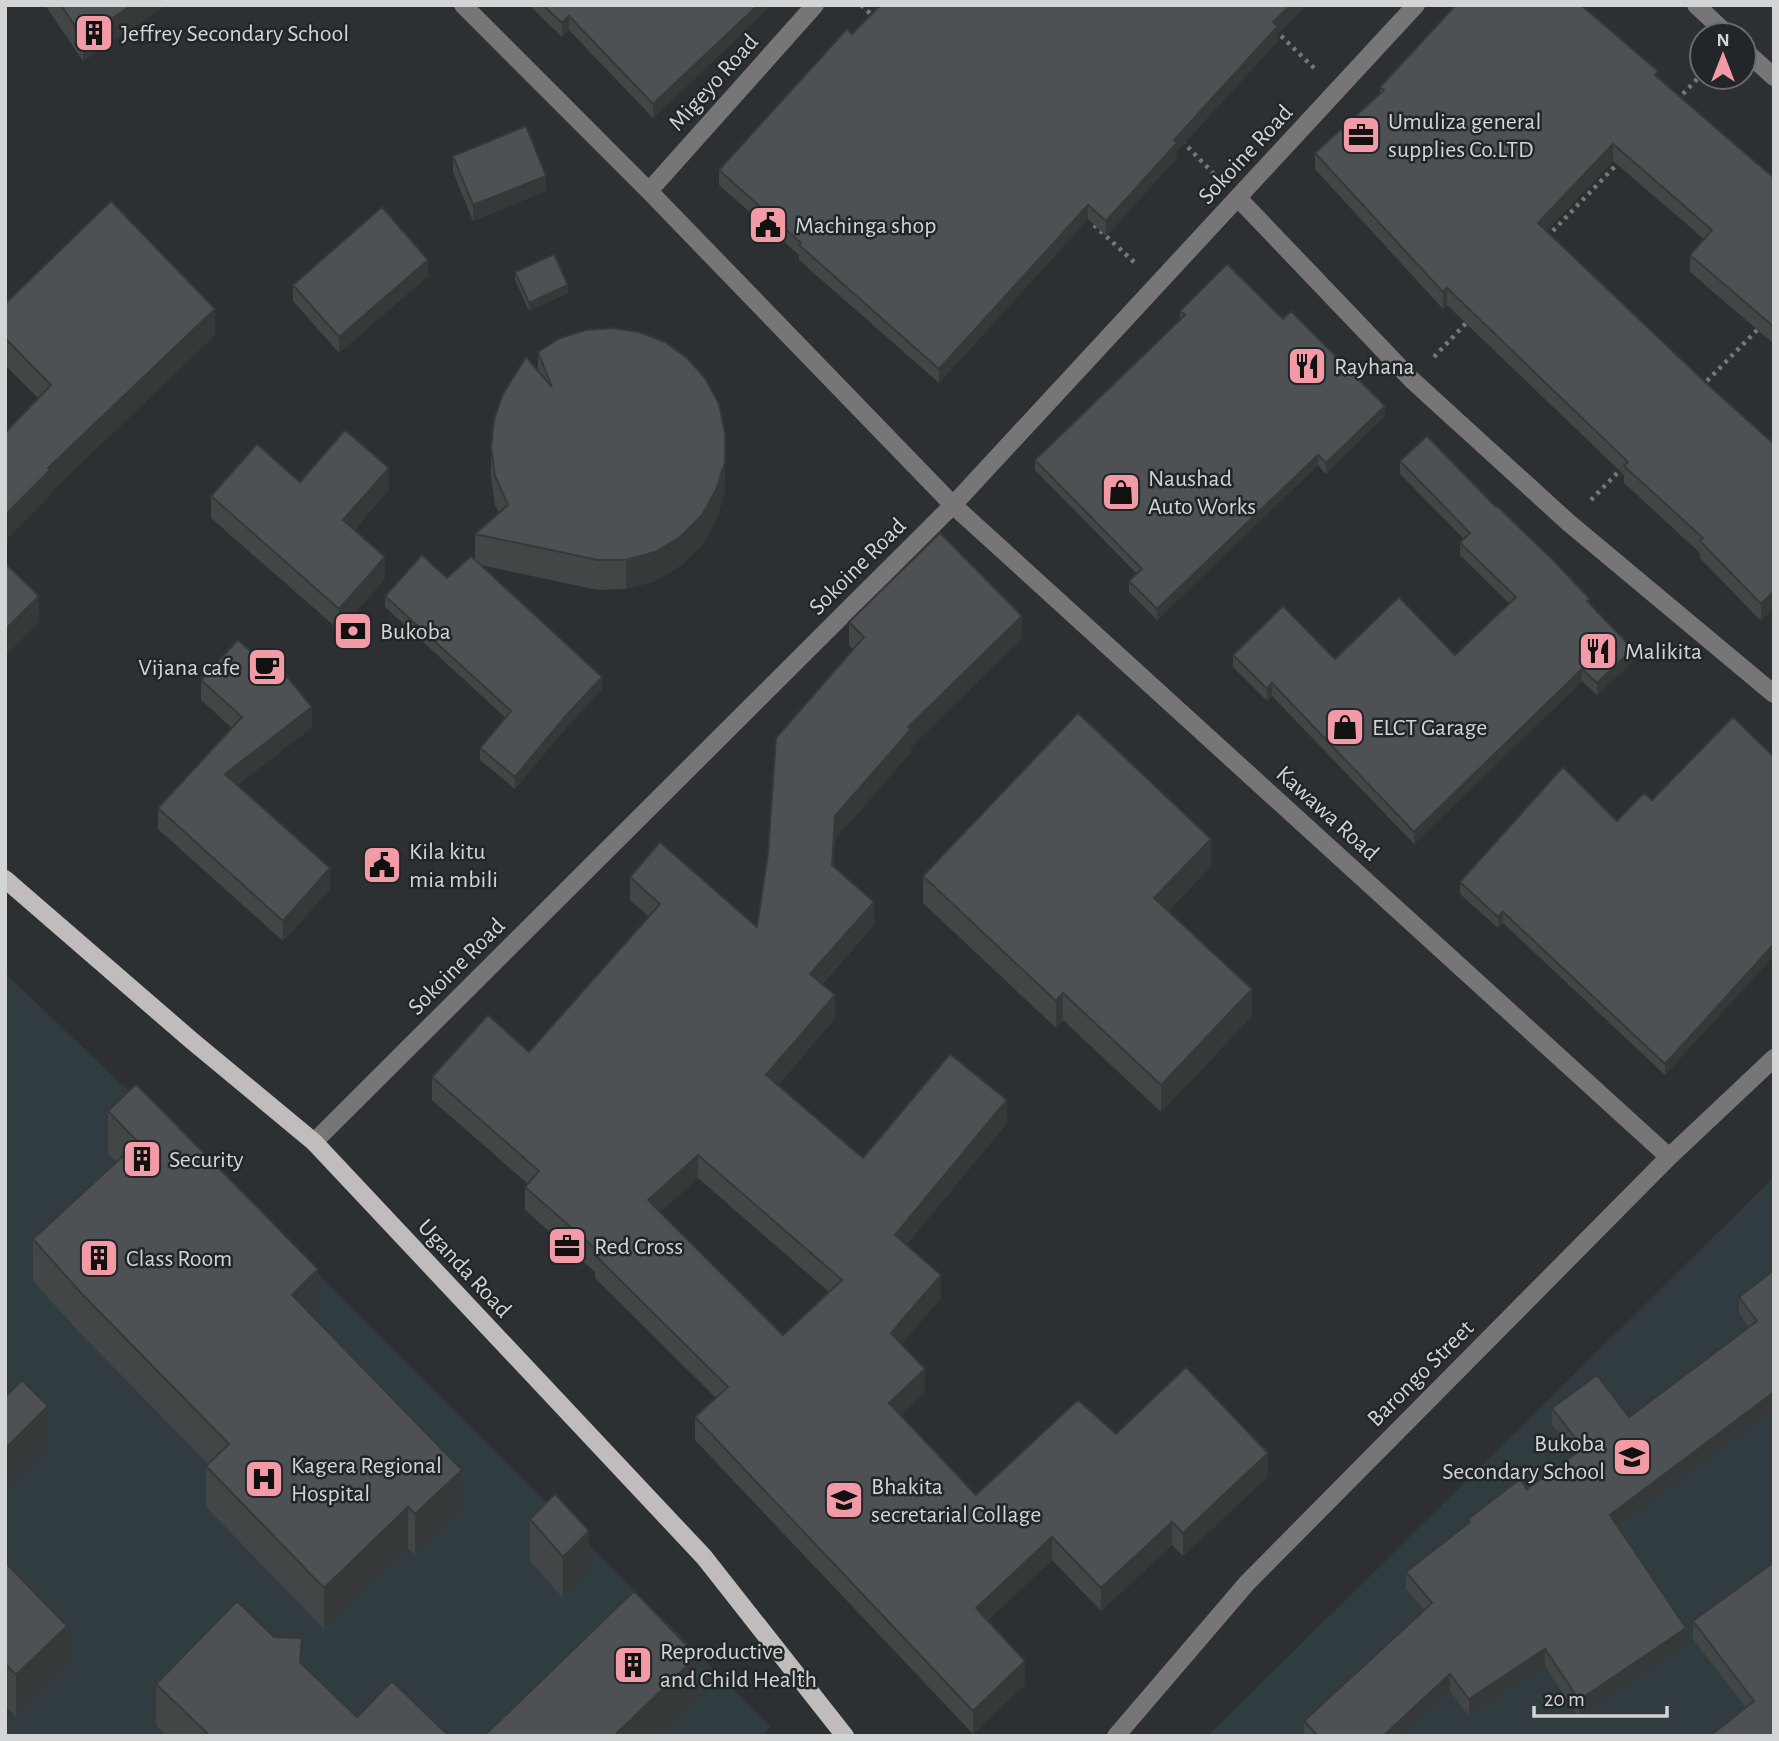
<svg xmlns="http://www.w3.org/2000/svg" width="1779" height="1741" font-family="'Alegreya Sans',sans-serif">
<rect width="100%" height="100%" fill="#2c3032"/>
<path fill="#313c41" d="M 5,973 L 275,1231 L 770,1726 L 764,1736 L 5,1736 Z
M 1773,1178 L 1774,1736 L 1208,1736 Z"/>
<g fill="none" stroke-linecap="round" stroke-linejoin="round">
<path stroke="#75787a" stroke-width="4.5" stroke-dasharray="3.5 5" stroke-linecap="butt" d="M 861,5 L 874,17
M 1275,30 L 1314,68
M 1677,100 L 1702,74
M 1182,141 L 1215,175
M 1094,225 L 1134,262
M 1547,237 L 1621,160
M 1434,357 L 1469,320
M 1701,387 L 1761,326
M 1591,500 L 1624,466"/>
<path stroke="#787576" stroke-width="18" d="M 463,5 L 649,191 L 953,505 L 1669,1157
M 1696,5 L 1728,35
M 1744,50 L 1774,77
M 649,191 L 815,5
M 1238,198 L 1412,380 L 1569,523 L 1774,694
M 314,1142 L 953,505 L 1416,5
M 1116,1736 L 1247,1583 L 1669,1157 L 1774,1058"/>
<path stroke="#c1bcbc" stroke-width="18" d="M 5,879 L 191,1040 L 314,1142 L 704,1557 L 845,1736"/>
</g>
<path fill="#424647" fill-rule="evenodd" d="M 45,5 L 166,5 L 83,61 Z
M 529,5 L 772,5 L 653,118 L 569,30 L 562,37 Z
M 881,5 L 1306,5 L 1278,33 L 1278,41 L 1177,151 L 1177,158 L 1106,236 L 1088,219 L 939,383 L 799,260 L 799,255 L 719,185 L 719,170 Z
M 1658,77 L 1774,178 L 1774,344 L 1690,272 L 1690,255 L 1704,239 L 1613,161 L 1546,231 L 1704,381 L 1774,444 L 1774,612 L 1772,610 L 1761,621 L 1700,558 L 1700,553 L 1624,483 L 1624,475 L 1447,305 L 1443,309 L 1315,169 L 1315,153 L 1380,94 L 1380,87 Z
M 453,156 L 546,191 L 473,221 L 453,172 Z
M 515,272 L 568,293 L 529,311 L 515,280 Z
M 428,276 L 339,353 L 293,301 L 293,285 Z
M 5,304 L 215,335 L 50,493 L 50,496 L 38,398 L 5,365 Z
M 1180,311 L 1283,319 L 1385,416 L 1326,474 L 1318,465 L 1157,620 L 1129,592 L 1129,581 L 1137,574 L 1035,470 L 1035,460 L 1180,320 Z
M 538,352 L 725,462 L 725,492 L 716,520 L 702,545 L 680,566 L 655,581 L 626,589 L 598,590 L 480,565 L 602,689 L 564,730 L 515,789 L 480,760 L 480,748 L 506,718 L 385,607 L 385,596 L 447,578 L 475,560 L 475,534 L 499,513 L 495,505 L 491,477 L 491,448 L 538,371 Z
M 1400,461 L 1590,604 L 1633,661 L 1597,695 L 1582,681 L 1414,844 L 1272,696 L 1267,701 L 1233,667 L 1233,655 L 1335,659 L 1455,655 L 1510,604 L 1460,555 L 1460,543 L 1464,539 L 1400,474 Z
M 300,482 L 389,489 L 354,530 L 385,579 L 339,630 L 211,518 L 211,496 Z
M 849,622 L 1022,638 L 911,747 L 911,752 L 835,839 L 833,866 L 874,925 L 822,984 L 835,1018 L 778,1085 L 863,1158 L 1007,1123 L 906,1245 L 941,1298 L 901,1344 L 925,1392 L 900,1415 L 976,1495 L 1116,1434 L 1268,1476 L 1183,1556 L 1172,1545 L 1101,1611 L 1052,1560 L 987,1621 L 1025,1684 L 973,1734 L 695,1440 L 695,1417 L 716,1398 L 595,1278 L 595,1272 L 525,1210 L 525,1187 L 528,1184 L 432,1100 L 432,1077 L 529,1052 L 649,917 L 630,900 L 630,877 L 757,927 L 853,649 L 849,645 ZM 698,1178 L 829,1292 L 783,1335 L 660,1212 Z
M 201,680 L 312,727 L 237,785 L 330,889 L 283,941 L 158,829 L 158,808 L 232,728 L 201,700 Z
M 1733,717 L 1665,1075 L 1503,923 L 1498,928 L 1460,894 L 1460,882 L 1617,821 L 1652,800 Z
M 1211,866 L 1168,911 L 1252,1016 L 1161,1112 L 1063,1020 L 1056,1028 L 923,903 L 923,876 Z
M 108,1111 L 318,1310 L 312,1316 L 462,1511 L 415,1555 L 408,1548 L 324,1629 L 206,1507 L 206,1466 L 208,1464 L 81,1334 L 33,1281 L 33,1239 L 117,1162 L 108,1153 Z
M 1774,1270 L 1774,1409 L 1617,1526 L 1686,1645 L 1579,1717 L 1545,1666 L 1469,1716 L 1450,1691 L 1401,1736 L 1304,1736 L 1304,1721 L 1424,1610 L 1406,1589 L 1406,1572 L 1468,1523 L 1468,1519 L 1527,1489 L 1575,1454 L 1552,1425 L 1552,1408 L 1629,1417 L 1749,1327 L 1739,1313 L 1739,1297 Z
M 530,1519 L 589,1572 L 563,1598 L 530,1561 Z
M 5,1562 L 67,1667 L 16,1717 L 5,1705 Z
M 1774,1562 L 1774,1736 L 1746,1708 L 1693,1639 L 1693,1621 Z
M 302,1664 L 357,1717 L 449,1736 L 167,1736 L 156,1725 L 156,1684 Z"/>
<path fill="#36393a" d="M 132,5 L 166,5 L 83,61 L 83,38 Z
M 758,5 L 772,5 L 653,118 L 653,104 Z
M 1291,5 L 1306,5 L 1278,33 L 1278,41 L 1177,151 L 1177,158 L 1106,236 L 1106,221 L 1273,22 Z
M 569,16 L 569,30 L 562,37 L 562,23 Z
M 1613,144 L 1613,161 L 1538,240 L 1538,223 Z
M 546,176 L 546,191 L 473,221 L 473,205 Z
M 1088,205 L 1088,219 L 939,383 L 939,369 Z
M 428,260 L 428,276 L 339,353 L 339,337 Z
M 568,285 L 568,293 L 529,311 L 529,303 Z
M 1447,288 L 1447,305 L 1443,309 L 1443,292 Z
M 215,309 L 215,335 L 50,493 L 50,496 L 5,541 L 5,515 L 48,468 Z
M 1385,406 L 1385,416 L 1326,474 L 1326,463 Z
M 725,433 L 725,492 L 716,520 L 702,545 L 680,566 L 655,581 L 626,589 L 626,560 Z
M 1318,455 L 1318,465 L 1157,620 L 1157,609 Z
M 389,468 L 389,489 L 343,542 L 343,520 Z
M 385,557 L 385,579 L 339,630 L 339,609 Z
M 1772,593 L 1772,610 L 1761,621 L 1761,604 Z
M 39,596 L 39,622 L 5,656 L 5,630 Z
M 1022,616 L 1022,638 L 911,747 L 911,752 L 835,839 L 832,888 L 832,865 L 835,816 L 908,727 Z
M 1633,649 L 1633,661 L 1597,695 L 1597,683 Z
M 1582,669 L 1582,681 L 1414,844 L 1414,832 Z
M 602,677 L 602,689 L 564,730 L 515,789 L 515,777 L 564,718 Z
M 1272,683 L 1272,696 L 1267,701 L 1267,689 Z
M 312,707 L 312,727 L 225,795 L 225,774 Z
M 1211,839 L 1211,866 L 1154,925 L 1154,898 Z
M 330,868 L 330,889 L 283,941 L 283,921 Z
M 874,902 L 874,925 L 810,996 L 810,974 Z
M 1503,912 L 1503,923 L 1498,928 L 1498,917 Z
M 1774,944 L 1774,956 L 1665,1075 L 1665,1064 Z
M 1252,989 L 1252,1016 L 1161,1112 L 1161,1085 Z
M 1063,993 L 1063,1020 L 1056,1028 L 1056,1001 Z
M 835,995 L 835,1018 L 766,1098 L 766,1075 Z
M 1007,1100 L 1007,1123 L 895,1258 L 895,1235 Z
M 698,1155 L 698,1178 L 648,1223 L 648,1200 Z
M 318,1269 L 318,1310 L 292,1336 L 292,1295 Z
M 941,1275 L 941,1298 L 891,1356 L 891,1333 Z
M 925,1369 L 925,1392 L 889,1426 L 889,1403 Z
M 1774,1392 L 1774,1409 L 1610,1532 L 1610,1515 Z
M 48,1406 L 48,1448 L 5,1491 L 5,1449 Z
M 1268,1453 L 1268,1476 L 1183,1556 L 1183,1533 Z
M 462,1470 L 462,1511 L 415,1555 L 415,1514 Z
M 408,1507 L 408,1548 L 324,1629 L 324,1588 Z
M 1172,1522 L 1172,1545 L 1101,1611 L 1101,1588 Z
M 589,1531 L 589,1572 L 563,1598 L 563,1557 Z
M 1052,1537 L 1052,1560 L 976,1631 L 976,1608 Z
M 67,1626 L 67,1667 L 16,1717 L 16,1675 Z
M 1686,1628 L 1686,1645 L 1579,1717 L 1579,1700 Z
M 302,1638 L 302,1679 L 300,1662 Z
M 1545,1649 L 1545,1666 L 1469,1716 L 1469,1699 Z
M 697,1656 L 697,1698 L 658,1736 L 614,1736 Z
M 1025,1661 L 1025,1684 L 973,1734 L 973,1711 Z
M 1450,1674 L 1450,1691 L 1401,1736 L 1383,1736 Z"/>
<path fill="#4d5153" stroke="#36393a" stroke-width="2" fill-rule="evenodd" d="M 61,5 L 132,5 L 83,38 Z
M 543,5 L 758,5 L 653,104 L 569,16 L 562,23 Z
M 881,5 L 1291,5 L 1273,22 L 1278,26 L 1174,140 L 1177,143 L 1106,221 L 1088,205 L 939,369 L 799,245 L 801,243 L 719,170 L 847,29 L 852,34 Z
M 1456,5 L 1581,5 L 1658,71 L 1655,75 L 1774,178 L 1774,327 L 1690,255 L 1712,230 L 1613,144 L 1538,223 L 1704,381 L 1774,444 L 1774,595 L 1772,593 L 1761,604 L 1700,541 L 1703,538 L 1624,466 L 1628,462 L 1447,288 L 1443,292 L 1315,153 L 1384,90 L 1380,87 Z
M 526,126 L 546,176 L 473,205 L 453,156 Z
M 111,201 L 215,309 L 48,468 L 50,470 L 5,515 L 5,433 L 51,385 L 5,338 L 5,304 Z
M 382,207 L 428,260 L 339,337 L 293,285 Z
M 554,254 L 568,285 L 529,303 L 515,272 Z
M 1227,264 L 1283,319 L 1291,311 L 1385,406 L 1326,463 L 1318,455 L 1157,609 L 1129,581 L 1142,569 L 1035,460 L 1185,315 L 1180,311 Z
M 613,328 L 639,332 L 665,342 L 687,358 L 705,378 L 719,404 L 725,433 L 725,462 L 716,490 L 702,515 L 680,537 L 655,552 L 626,560 L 598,560 L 475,534 L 508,505 L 495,476 L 491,448 L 494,420 L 503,394 L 526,357 L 552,387 L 538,352 L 560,338 L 586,330 Z
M 345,430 L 389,468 L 343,520 L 385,557 L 339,609 L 211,496 L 257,444 L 300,482 Z
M 1427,436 L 1496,507 L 1497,506 L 1552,559 L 1590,599 L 1587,601 L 1633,649 L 1597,683 L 1582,669 L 1414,832 L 1272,683 L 1267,689 L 1233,655 L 1283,606 L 1335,659 L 1399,597 L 1455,655 L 1516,597 L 1460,543 L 1470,533 L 1400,461 Z
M 940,533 L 1022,616 L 908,727 L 911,729 L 835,816 L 832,865 L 874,902 L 810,974 L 835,995 L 766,1075 L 863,1158 L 950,1054 L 1007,1100 L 895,1235 L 941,1275 L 891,1333 L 925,1369 L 889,1403 L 976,1495 L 1078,1400 L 1116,1434 L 1186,1367 L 1268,1453 L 1183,1533 L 1172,1522 L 1101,1588 L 1052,1537 L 976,1608 L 1025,1661 L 973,1711 L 695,1417 L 728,1387 L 595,1255 L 599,1252 L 525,1187 L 539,1171 L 432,1077 L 488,1015 L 529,1052 L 660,904 L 630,877 L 660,842 L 757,927 L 768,853 L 776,738 L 864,637 L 849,622 ZM 698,1155 L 842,1280 L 783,1335 L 648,1200 Z
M 422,555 L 447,578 L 471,556 L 602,677 L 564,718 L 515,777 L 480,748 L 511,711 L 385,596 Z
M 5,563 L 39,596 L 5,630 Z
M 238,640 L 279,677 L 284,673 L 312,707 L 225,774 L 330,868 L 283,921 L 158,808 L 242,717 L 201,680 Z
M 1078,713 L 1211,839 L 1154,898 L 1252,989 L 1161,1085 L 1063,993 L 1056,1001 L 923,876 Z
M 1733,717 L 1774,757 L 1774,944 L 1665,1064 L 1503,912 L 1498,917 L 1460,882 L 1563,767 L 1617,821 L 1644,793 L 1652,800 Z
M 136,1084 L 318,1269 L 292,1295 L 462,1470 L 415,1514 L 408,1507 L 324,1588 L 206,1466 L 229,1444 L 81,1293 L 33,1239 L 138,1142 L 108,1111 Z
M 1774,1270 L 1774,1392 L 1610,1515 L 1686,1628 L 1579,1700 L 1545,1649 L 1469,1699 L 1450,1674 L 1383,1736 L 1318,1736 L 1304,1721 L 1432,1603 L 1406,1572 L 1470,1522 L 1468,1519 L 1520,1479 L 1527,1489 L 1583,1448 L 1552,1408 L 1597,1375 L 1629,1417 L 1757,1321 L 1739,1297 Z
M 22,1380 L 48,1406 L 5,1449 L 5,1397 Z
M 555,1494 L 589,1531 L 563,1557 L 530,1519 Z
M 5,1562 L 67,1626 L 16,1675 L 5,1664 Z
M 1774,1562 L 1774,1736 L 1710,1736 L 1754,1701 L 1693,1621 Z
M 634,1591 L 697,1656 L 614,1736 L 484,1736 Z
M 237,1601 L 274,1637 L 302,1638 L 300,1662 L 357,1717 L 392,1681 L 449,1736 L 210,1736 L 156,1684 Z"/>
<defs>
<g id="building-square" transform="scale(2.0125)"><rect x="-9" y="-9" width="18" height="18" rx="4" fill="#f39aa7" stroke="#222628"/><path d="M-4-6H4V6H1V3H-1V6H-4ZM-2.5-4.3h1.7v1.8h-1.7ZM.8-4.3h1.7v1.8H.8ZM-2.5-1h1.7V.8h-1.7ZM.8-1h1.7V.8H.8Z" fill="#111"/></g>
<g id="office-square" transform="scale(2.0125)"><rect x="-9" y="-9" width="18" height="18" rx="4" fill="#f39aa7" stroke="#222628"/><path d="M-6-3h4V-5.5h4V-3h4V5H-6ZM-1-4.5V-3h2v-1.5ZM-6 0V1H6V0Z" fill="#111"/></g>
<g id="civic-square" transform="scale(2.0125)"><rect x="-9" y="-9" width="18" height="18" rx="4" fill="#f39aa7" stroke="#222628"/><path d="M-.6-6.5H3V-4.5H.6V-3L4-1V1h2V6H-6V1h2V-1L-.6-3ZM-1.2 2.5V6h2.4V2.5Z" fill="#111"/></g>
<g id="restaurant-square" transform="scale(2.0125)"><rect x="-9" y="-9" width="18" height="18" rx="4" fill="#f39aa7" stroke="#222628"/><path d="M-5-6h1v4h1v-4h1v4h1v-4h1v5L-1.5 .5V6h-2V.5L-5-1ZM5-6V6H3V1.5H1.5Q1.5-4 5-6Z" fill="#111"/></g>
<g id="shop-square" transform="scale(2.0125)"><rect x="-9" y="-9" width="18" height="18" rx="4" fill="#f39aa7" stroke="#222628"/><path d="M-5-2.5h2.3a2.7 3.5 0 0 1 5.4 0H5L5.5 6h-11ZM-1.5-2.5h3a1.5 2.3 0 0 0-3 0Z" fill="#111"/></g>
<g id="bank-square" transform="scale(2.0125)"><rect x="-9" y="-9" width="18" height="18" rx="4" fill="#f39aa7" stroke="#222628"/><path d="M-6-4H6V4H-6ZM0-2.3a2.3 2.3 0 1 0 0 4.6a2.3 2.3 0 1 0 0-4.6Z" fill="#111"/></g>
<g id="cafe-square" transform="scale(2.0125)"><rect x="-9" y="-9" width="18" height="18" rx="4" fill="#f39aa7" stroke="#222628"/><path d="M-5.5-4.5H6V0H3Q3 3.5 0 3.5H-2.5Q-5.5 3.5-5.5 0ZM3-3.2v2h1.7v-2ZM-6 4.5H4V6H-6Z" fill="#111"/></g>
<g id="school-square" transform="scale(2.0125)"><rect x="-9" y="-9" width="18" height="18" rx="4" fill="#f39aa7" stroke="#222628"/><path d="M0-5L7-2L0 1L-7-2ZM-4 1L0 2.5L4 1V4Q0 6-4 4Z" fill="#111"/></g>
<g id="hospital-square" transform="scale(2.0125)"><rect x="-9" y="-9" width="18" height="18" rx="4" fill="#f39aa7" stroke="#222628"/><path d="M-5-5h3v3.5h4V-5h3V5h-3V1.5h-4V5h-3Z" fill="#111"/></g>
</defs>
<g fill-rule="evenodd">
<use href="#building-square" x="94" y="33"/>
<use href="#office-square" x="1361" y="135"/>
<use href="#civic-square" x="768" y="225"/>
<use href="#restaurant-square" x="1307" y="366"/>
<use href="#shop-square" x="1121" y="492"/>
<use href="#bank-square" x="353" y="631"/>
<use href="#restaurant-square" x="1598" y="651"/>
<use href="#cafe-square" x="267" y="667"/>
<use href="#shop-square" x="1345" y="727"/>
<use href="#civic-square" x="382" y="865"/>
<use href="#building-square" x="142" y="1159"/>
<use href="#office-square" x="567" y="1246"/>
<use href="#building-square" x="99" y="1258"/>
<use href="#school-square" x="1632" y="1457"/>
<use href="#hospital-square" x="264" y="1479"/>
<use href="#school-square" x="844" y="1500"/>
<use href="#building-square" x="633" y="1665"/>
</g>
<g text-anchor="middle" stroke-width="5" stroke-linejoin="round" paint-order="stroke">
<g font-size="24" fill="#d2d4d5" stroke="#222628" text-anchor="start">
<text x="121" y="41">Jeffrey Secondary School</text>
<text x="1388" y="129">Umuliza general<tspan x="1388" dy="28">supplies Co.LTD</tspan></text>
<text x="795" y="233">Machinga shop</text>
<text x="1334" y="374">Rayhana</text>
<text x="1148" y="486">Naushad<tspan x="1148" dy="28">Auto Works</tspan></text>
<text x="380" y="639">Bukoba</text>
<text x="1625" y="659">Malikita</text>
<text x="240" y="675" text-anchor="end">Vijana cafe</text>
<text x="1372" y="735">ELCT Garage</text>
<text x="409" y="859">Kila kitu<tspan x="409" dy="28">mia mbili</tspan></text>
<text x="169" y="1167">Security</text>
<text x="594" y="1254">Red Cross</text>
<text x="126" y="1266">Class Room</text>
<text x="1605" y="1451" text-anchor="end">Bukoba<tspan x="1605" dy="28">Secondary School</tspan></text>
<text x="291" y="1473">Kagera Regional<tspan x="291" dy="28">Hospital</tspan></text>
<text x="871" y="1494">Bhakita<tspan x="871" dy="28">secretarial Collage</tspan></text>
<text x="660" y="1659">Reproductive<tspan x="660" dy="28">and Child Health</tspan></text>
</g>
<g font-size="24" fill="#d2d4d5" stroke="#222628">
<text transform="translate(713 82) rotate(-48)" y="8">Migeyo Road</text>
<text transform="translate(1245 154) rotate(-47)" y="8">Sokoine Road</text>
<text transform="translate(857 566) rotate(-45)" y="8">Sokoine Road</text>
<text transform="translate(1328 813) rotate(42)" y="8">Kawawa Road</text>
<text transform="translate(456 966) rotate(-45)" y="8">Sokoine Road</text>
<text transform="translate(465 1268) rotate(47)" y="8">Uganda Road</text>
<text transform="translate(1420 1373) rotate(-45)" y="8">Barongo Street</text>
</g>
</g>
<rect width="1779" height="1741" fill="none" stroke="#d2d4d5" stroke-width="14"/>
<g transform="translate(1723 56)"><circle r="33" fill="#222628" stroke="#686c6d" stroke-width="2"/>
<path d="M0-5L12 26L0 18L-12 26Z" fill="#f39aa7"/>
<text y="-10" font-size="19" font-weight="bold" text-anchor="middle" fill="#d2d4d5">N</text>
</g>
<path d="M1534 1706v10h133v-10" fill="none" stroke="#d2d4d5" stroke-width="3.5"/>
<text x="1544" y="1706" font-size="21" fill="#d2d4d5" stroke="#222628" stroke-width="5" paint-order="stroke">20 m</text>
</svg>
